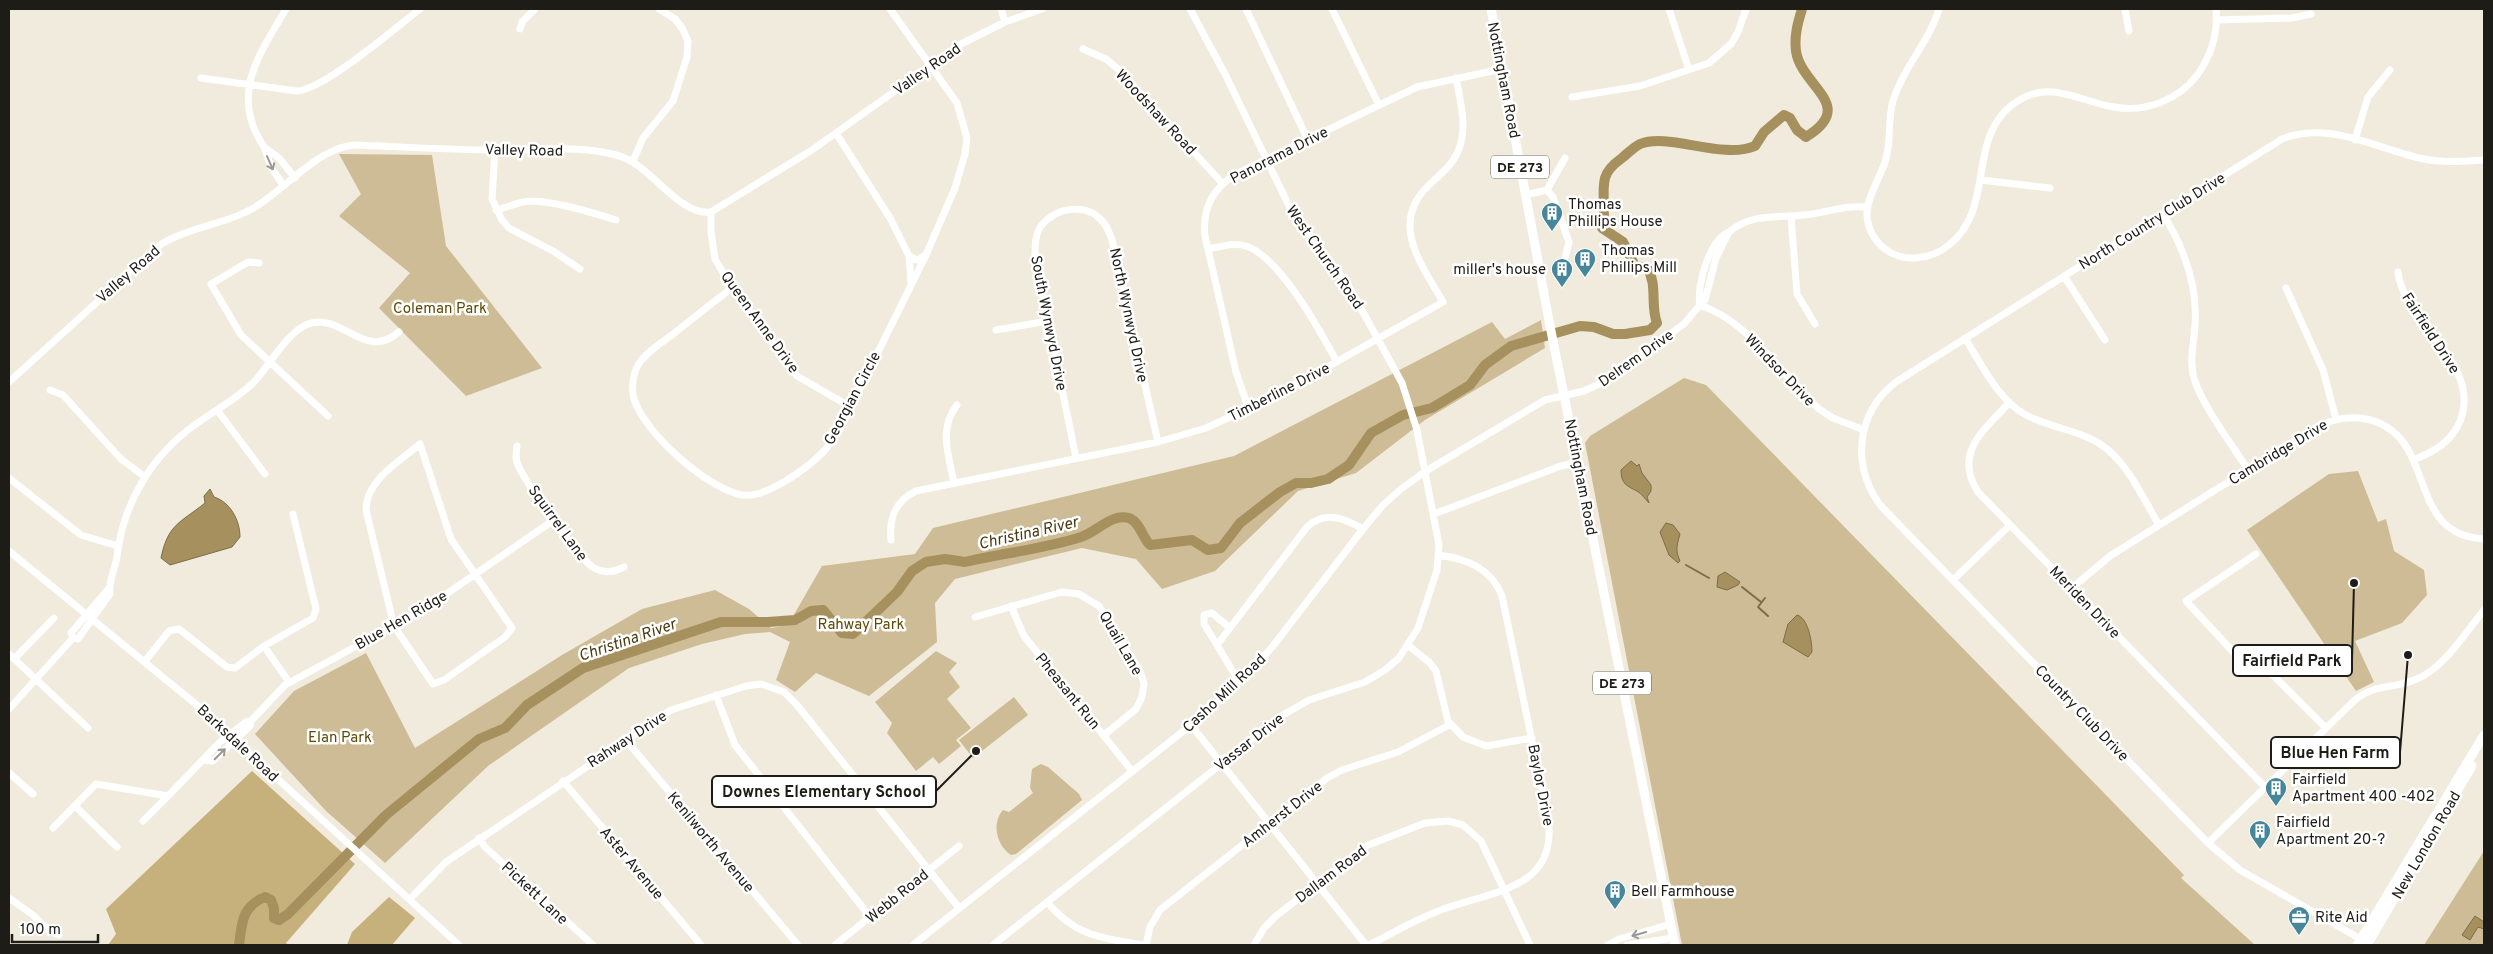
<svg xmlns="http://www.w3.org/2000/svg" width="2493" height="954" font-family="Overpass,sans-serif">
<rect width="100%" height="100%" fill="#f0ebdc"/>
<path fill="#cdbc95" d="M 339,154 L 432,155 L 446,246 L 542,368 L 466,396 L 379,308 L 410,273 L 339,216 L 361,194 Z
M 1541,320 L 1545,348 L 1425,420 L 1356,473 L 1298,491 L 1215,571 L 1162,589 L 1136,559 L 1082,548 L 955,579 L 935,603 L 937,642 L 869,696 L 816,673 L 795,692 L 776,680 L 790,642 L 770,632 L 745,634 L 702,644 L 629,668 L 488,766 L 385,863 L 326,811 L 255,734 L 294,691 L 366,653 L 415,748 L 562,655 L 642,609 L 715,590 L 749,609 L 771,628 L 788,625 L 822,566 L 915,554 L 933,528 L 1234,456 L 1492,322 L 1505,339 Z
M 1684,378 L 1706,385 L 2184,875 L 2181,878 L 2255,945 L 1682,945 L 1585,443 L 1590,436 Z
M 2358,471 L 2378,522 L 2386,519 L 2394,551 L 2424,570 L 2427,595 L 2402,623 L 2355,641 L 2374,682 L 2356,691 L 2247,530 L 2329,474 Z
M 936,651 L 957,663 L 949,672 L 960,687 L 947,699 L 971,728 L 956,740 L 961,746 L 939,764 L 933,757 L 916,771 L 887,733 L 892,723 L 875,702 Z
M 1014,697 L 1028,715 L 973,758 L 959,740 Z
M 1041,764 L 1048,767 L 1079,794 L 1082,800 L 1016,854 L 1011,855 C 997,846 991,824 1003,810 L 1009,812 L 1033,793 L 1030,788 L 1032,769 Z
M 2484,851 L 2484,945 L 2424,945 Z"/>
<path fill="#c6b07c" d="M 252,771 L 355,864 L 286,943 L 288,945 L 108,945 L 116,934 L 106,909 Z
M 389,897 L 415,918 L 392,945 L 347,945 L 352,932 Z"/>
<path fill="#a6905d" stroke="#7d6d48" d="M 1631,461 L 1637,466 L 1639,464 L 1642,473 L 1651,485 L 1651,491 L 1647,497 L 1649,503 C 1645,499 1642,494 1637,491 C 1627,486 1621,484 1621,470 Z
M 210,489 L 214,497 C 230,502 240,520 240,537 L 232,547 L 170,565 L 161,558 C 168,524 180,523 205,503 L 204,496 Z
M 1666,523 L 1673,525 L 1680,534 C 1677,545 1675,550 1680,561 L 1678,563 L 1669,555 L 1660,532 Z
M 1725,572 L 1740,582 L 1738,585 L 1727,590 L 1717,587 L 1718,576 Z
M 1797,615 C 1808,618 1812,641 1812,652 L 1808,657 L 1783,642 L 1788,624 Z
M 2475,916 L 2484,922 L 2484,929 L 2478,927 L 2470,940 L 2462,935 Z"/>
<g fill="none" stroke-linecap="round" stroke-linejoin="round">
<path stroke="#7d6d48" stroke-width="2" d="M 1686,565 L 1709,578
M 1742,587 L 1761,602
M 1765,598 L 1758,607 L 1768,616"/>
<path stroke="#a6905d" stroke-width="10" d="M 239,945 C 242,924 241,907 265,897 L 271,900 L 274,908 L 274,918 L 279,920 L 288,914 L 386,815 L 479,739 L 505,728 L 527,705 L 583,668 L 721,622 L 768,622 L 795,620 L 811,611 L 823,610 L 842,633 L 853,634 L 897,592 L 912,571 L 926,562 L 945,559 L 965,562 C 1003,553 1044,549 1081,537 C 1097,532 1111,513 1129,518 C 1140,522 1142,537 1150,545 L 1192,540 L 1208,550 L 1221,548 L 1240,523 L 1280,492 L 1296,483 L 1311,483 L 1328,479 L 1349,465 L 1371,433 L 1403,415 L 1432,408 L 1470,385 L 1485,365 L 1511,346 L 1580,326 L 1594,327 L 1613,334 L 1625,334 L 1650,330 L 1657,323 C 1650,305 1658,284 1647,268 L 1635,266 L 1623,242 L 1602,228 C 1607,211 1601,195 1605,178 C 1607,170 1615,163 1622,158 C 1628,153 1634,147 1640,144 C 1668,132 1722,160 1755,146 L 1764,132 L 1784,115 L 1790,118 L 1797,130 L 1806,137 C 1858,105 1801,87 1796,51 C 1794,36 1798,22 1802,9"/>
<path stroke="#fff" stroke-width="7" d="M 1001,9 L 1005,22
M 1246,9 L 1308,140
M 1332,9 L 1379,105
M 1669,9 L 1689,70
M 1939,9 C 1929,42 1903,68 1893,101 C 1887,121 1892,142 1885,162 C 1876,189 1855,211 1876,240 C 1885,252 1900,259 1915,258 C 1928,257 1941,252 1950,244 C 1995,208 1967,139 2012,105 C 2049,77 2076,101 2114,107 C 2145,113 2179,100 2198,74 C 2212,54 2218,32 2216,9
M 2125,9 L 2129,31
M 2216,20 L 2292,18 L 2311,14
M 520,29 L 522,22 L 535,9
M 1083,49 L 1106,59 L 1118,69 L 1223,184
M 201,78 L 297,91 C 325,89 395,28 420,9
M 1572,97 L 1640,86 L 1709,63 L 1731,44 L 1738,32 L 1746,9
M 836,133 L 890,218 L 909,256
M 2355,140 L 2368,97 L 2390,70
M 264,147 C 229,95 259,55 286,9
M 495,150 L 492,199 L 502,220 L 509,228 L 553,251 L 580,269
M 633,161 L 643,138 L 673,101 L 687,57 L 688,41 L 682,28 L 675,19 L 659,9
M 1981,180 L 2050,188
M 284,186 L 272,169 L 264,147 L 279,158 L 295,178
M 1547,190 L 1565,158
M 1525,195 L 1547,190 L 1553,197 L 1569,242 L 1565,258
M 496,210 C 505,208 514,204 523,202 C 547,198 593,213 616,220
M 711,212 L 711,232 L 715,259 L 732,288 L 797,376 L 849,406
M 2163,214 C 2184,248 2198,284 2195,325 C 2194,342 2189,362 2194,378 C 2201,404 2233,446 2248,470
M 1791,216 L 1797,294 L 1815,324
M 1729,232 L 1716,258 L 1705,300 L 1700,305 C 1696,286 1710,239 1729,232 Z
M 1729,232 C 1751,213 1777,218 1804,215 C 1827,213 1842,205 1866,207
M 1208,249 C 1220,247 1233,242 1246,246 C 1280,257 1320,331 1337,362
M 259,263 L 248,262 L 211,284 L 241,335 L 328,416
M 2398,272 C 2403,321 2481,363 2461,419 C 2452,442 2434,452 2413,460
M 2064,276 L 2105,340
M 911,283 L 909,256 L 917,260 L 926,255
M 732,288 C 712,303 692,319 672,335 C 661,343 645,353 638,365 C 633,374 631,390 634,399 C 644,432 707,489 742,495 C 766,499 809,467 824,451 C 830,445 835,436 840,429 L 926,255 L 955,188 L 965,154 L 967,138 L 957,103 L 890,9
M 2286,288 L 2323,370 L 2336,419
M 996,330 L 1048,321
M 1965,338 C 1982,365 1998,400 2026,415 C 2052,429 2084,430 2107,449 C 2130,468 2144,500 2159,525
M 9,382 L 160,245 C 188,227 223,225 252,209 C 284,191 318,147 355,145 C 403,147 451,150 499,150 C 537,150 579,145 616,155 C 651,163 677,216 711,212 L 812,150 L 961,44 L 1005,22 L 1042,9
M 50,390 L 63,395 L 121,459 L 145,477
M 2009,403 C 1984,430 1953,453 1978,492 L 2265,787
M 217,410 L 265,474
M 1249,410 L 1236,372 L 1205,236 C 1202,209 1213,188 1236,174 L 1417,87 L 1502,69
M 420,444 L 451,539 L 512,628 L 505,637 L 444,680 L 433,684 L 394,626 L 366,510 C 366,480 399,462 420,444 Z
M 517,446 C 516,453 515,459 518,465 C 526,483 579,559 594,568 C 605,574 614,572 624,567
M 1076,458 L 1035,257 C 1035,247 1035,234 1041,226 C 1056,207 1087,202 1103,222 C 1107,227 1110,234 1112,240 L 1158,442
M 9,478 L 81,535 L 118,546
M 954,483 C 949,456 938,429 957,405
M 1434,514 L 1558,467 L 1577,462
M 891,540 C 889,518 895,501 916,491 L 1158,442 L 1206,428 L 1274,397 L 1443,302 C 1421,264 1389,223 1429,185 C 1442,173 1455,163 1460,146 C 1467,124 1460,100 1456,78
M 9,551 L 198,706 L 459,945
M 2256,554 L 2186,601 L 2238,657 L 2248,665 L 2273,675 L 2326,728
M 1953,580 L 2010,525
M 109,588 L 71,633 L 73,638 L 78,639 L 110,594 C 108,583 115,568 117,557 C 123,503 152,455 196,424 C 215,410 237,399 254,382 C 269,366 287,332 308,324 C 343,312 364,362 399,332
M 2072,588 L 2110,556 L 2311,430 C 2346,410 2389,413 2410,453 C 2429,492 2430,536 2484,539
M 1011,606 L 1024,636 L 1132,771
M 975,617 L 1062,592 L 1079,594 L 1099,606 L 1140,671 L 1144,684 L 1142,697 L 1136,709 L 1104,735
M 1217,645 L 1204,624 L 1204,615 L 1212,613 L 1230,628
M 264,646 L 289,682
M 1409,646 L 1429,662 L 1436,671 L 1448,721 L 1463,737 L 1486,746 L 1532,738
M 9,654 L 88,728
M 14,659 L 54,618
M 145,661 L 169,631 L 179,629 L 227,667 L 235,668 L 264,646 L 313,618 L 316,609 L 293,514
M 1239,682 L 1217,645 L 1307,527 C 1325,510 1344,518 1363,529
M 716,695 L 735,745 L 870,917
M 9,709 L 73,638
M 1191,725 L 1366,945
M 625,739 L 798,945
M 203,760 L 213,761 L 250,726 L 251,721 L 285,685 L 423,610 L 554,520
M 9,773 L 33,794
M 563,781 L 701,945
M 75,806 L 117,847
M 143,821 L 168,796
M 53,828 L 96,784 L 168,796 L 220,742 L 246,722 L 251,721
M 479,838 L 485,847 L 593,945
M 2208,843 L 2355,700 C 2376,683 2395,689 2417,679 C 2445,667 2465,633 2484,610
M 9,898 L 33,915 L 50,932 L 59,935
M 410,899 L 446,862 L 671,710 L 746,686 L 761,684 L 784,692 L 797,705 L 959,908
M 1047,902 C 1075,936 1101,938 1142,945
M 2364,941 L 2240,870 L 2208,843 L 1881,506 C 1851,466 1856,413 1896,382 L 2282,139 C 2329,120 2377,149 2423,159 C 2444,163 2464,161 2484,160
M 835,945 L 959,846
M 913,945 L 1191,725 L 1251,671 L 1273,646 L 1363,529 L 1383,505 L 1401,489 L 1426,471 L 1545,400 L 1584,391 L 1601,383 L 1684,324 L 1700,305 C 1750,322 1781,375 1819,409 L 1833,418 L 1864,430
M 993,945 L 1283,715 L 1309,700 L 1365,682 L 1385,670 L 1399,658 L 1418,628 L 1437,570 L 1439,545 L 1417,430 L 1402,383 L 1347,283 L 1292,212 L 1226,76 L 1190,9
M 1146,945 L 1150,927 L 1160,910 L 1327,778 L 1342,770 L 1398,752 L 1451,724
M 1254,945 L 1264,928 L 1276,916 L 1366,846 L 1425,823 L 1448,821 L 1463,825 L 1481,841 L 1530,945
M 1369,945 C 1393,933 1416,919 1441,910 C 1491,891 1559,890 1548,818 L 1502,596 C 1491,568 1467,559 1439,555
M 1608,945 L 1619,939 L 1671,924
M 1627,945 L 1673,938"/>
<path stroke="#fff" stroke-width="9" d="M 1491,9 L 1550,326 L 1675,945
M 2357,945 L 2484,735
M 2367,945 L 2472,766"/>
</g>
<defs><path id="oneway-shaft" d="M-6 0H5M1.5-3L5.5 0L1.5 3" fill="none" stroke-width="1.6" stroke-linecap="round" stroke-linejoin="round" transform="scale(1.25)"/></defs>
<g stroke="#9a9997">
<use href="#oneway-shaft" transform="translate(270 163) rotate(66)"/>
<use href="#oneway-shaft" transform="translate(220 754) rotate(-45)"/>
<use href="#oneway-shaft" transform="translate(1639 934) rotate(164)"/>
</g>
<defs>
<g id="building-pin" transform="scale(1.125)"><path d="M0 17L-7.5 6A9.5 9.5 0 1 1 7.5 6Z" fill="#46869a" stroke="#fff"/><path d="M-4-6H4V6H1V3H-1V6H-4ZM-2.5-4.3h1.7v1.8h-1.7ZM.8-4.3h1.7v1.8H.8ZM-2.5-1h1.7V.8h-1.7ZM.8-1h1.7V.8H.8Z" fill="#fff"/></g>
<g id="office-pin" transform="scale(1.125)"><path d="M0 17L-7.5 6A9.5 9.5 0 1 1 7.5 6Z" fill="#46869a" stroke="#fff"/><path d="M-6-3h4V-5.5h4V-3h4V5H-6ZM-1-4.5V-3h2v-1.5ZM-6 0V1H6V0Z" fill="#fff"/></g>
</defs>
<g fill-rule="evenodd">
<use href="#building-pin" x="1552" y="213"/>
<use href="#building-pin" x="1585" y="259"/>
<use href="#building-pin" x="1562" y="269"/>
<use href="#building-pin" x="2276" y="788"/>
<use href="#building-pin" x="2260" y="831"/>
<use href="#building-pin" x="1615" y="891"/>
<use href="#office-pin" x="2299" y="917"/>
</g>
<g text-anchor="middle" stroke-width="5" stroke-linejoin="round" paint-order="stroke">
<g fill="#fff" stroke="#62605d" stroke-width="1">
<rect x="1491" y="155.5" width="58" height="23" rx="4"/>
<rect x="1593" y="671.5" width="58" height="23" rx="4"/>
</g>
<g font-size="14" font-weight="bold" fill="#1e1c17">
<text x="1520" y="172">DE 273</text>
<text x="1622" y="688">DE 273</text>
</g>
<g font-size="15" fill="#1e1c17" stroke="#fff">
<text transform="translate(927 69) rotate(-35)" y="5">Valley Road</text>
<text transform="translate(1504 80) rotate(79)" y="5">Nottingham Road</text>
<text transform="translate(1156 112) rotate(47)" y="5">Woodshaw Road</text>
<text transform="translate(524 150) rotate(1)" y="5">Valley Road</text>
<text transform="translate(1279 155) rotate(-27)" y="5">Panorama Drive</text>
<text transform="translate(2152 221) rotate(-32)" y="5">North Country Club Drive</text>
<text transform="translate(1325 257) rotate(55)" y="5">West Church Road</text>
<text transform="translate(128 274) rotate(-41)" y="5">Valley Road</text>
<text transform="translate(1129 315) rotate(78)" y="5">North Wynwyd Drive</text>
<text transform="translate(760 322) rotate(54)" y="5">Queen Anne Drive</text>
<text transform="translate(1049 323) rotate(79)" y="5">South Wynwyd Drive</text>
<text transform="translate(2431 333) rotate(57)" y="5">Fairfield Drive</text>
<text transform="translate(1636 358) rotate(-35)" y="5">Delrem Drive</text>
<text transform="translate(1780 370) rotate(46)" y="5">Windsor Drive</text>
<text transform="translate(1279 392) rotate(-27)" y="5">Timberline Drive</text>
<text transform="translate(852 398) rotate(-62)" y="5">Georgian Circle</text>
<text transform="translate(2278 452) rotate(-31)" y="5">Cambridge Drive</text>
<text transform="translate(1581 477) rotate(79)" y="5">Nottingham Road</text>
<text transform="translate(558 523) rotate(54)" y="5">Squirrel Lane</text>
<text transform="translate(2085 602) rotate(46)" y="5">Meriden Drive</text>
<text transform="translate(401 620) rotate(-30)" y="5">Blue Hen Ridge</text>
<text transform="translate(1121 643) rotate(60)" y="5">Quail Lane</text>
<text transform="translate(1068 691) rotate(51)" y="5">Pheasant Run</text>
<text transform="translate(1224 693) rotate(-43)" y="5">Casho Mill Road</text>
<text transform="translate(2082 713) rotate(46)" y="5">Country Club Drive</text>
<text transform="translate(627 739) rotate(-33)" y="5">Rahway Drive</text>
<text transform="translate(1249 742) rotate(-38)" y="5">Vassar Drive</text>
<text transform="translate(238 743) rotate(43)" y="5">Barksdale Road</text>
<text transform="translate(1541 785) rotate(79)" y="5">Baylor Drive</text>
<text transform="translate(1282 814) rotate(-38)" y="5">Amherst Drive</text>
<text transform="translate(711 842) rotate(50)" y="5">Kenilworth Avenue</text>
<text transform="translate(2426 845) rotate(-60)" y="5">New London Road</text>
<text transform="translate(632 863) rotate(50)" y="5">Aster Avenue</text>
<text transform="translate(1331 874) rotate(-37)" y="5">Dallam Road</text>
<text transform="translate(535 893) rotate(43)" y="5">Pickett Lane</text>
<text transform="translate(897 896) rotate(-39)" y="5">Webb Road</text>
</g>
<g font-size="15" fill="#1e1c17" stroke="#fff" text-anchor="start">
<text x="1568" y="209">Thomas<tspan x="1568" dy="17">Phillips House</tspan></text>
<text x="1601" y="255">Thomas<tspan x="1601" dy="17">Phillips Mill</tspan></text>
<text x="1546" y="274" text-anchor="end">miller's house</text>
<text x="2292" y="784">Fairfield<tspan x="2292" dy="17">Apartment 400 -402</tspan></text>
<text x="2276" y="827">Fairfield<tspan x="2276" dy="17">Apartment 20-?</tspan></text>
<text x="1631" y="896">Bell Farmhouse</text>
<text x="2315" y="922">Rite Aid</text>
</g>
<g font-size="15" fill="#5f4904" stroke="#fff">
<text x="440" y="313">Coleman Park</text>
<text x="861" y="629">Rahway Park</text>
<text x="340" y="742">Elan Park</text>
</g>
<g font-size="16" font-style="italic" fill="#4a3a10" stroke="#fff">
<text transform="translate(1028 532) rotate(-13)" y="6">Christina River</text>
<text transform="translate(627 639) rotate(-19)" y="6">Christina River</text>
</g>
</g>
<path fill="none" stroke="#1e1c17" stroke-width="2" d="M2354 583L2352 661M2408 655L2400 752M976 751L936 791"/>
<g fill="#1e1c17" stroke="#fff" stroke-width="2">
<circle cx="2354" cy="583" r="5"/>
<circle cx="2408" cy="655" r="5"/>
<circle cx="976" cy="751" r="5"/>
</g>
<g fill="#fff" stroke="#1e1c17" stroke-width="2">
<rect x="2233" y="645" width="119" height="31" rx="5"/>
<rect x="2271" y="737" width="129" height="31" rx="5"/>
<rect x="712" y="776" width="224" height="31" rx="5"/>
</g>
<g font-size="16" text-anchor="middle" font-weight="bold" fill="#1e1c17">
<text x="2292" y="666">Fairfield Park</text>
<text x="2335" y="758">Blue Hen Farm</text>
<text x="824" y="797">Downes Elementary School</text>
</g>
<rect width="2493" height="954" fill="none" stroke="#1e1c17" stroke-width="20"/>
<path d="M12 934v8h86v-8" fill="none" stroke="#1e1c17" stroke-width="2.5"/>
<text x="20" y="934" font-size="15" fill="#1e1c17" stroke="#ffffff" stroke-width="4" paint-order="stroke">100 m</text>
</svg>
